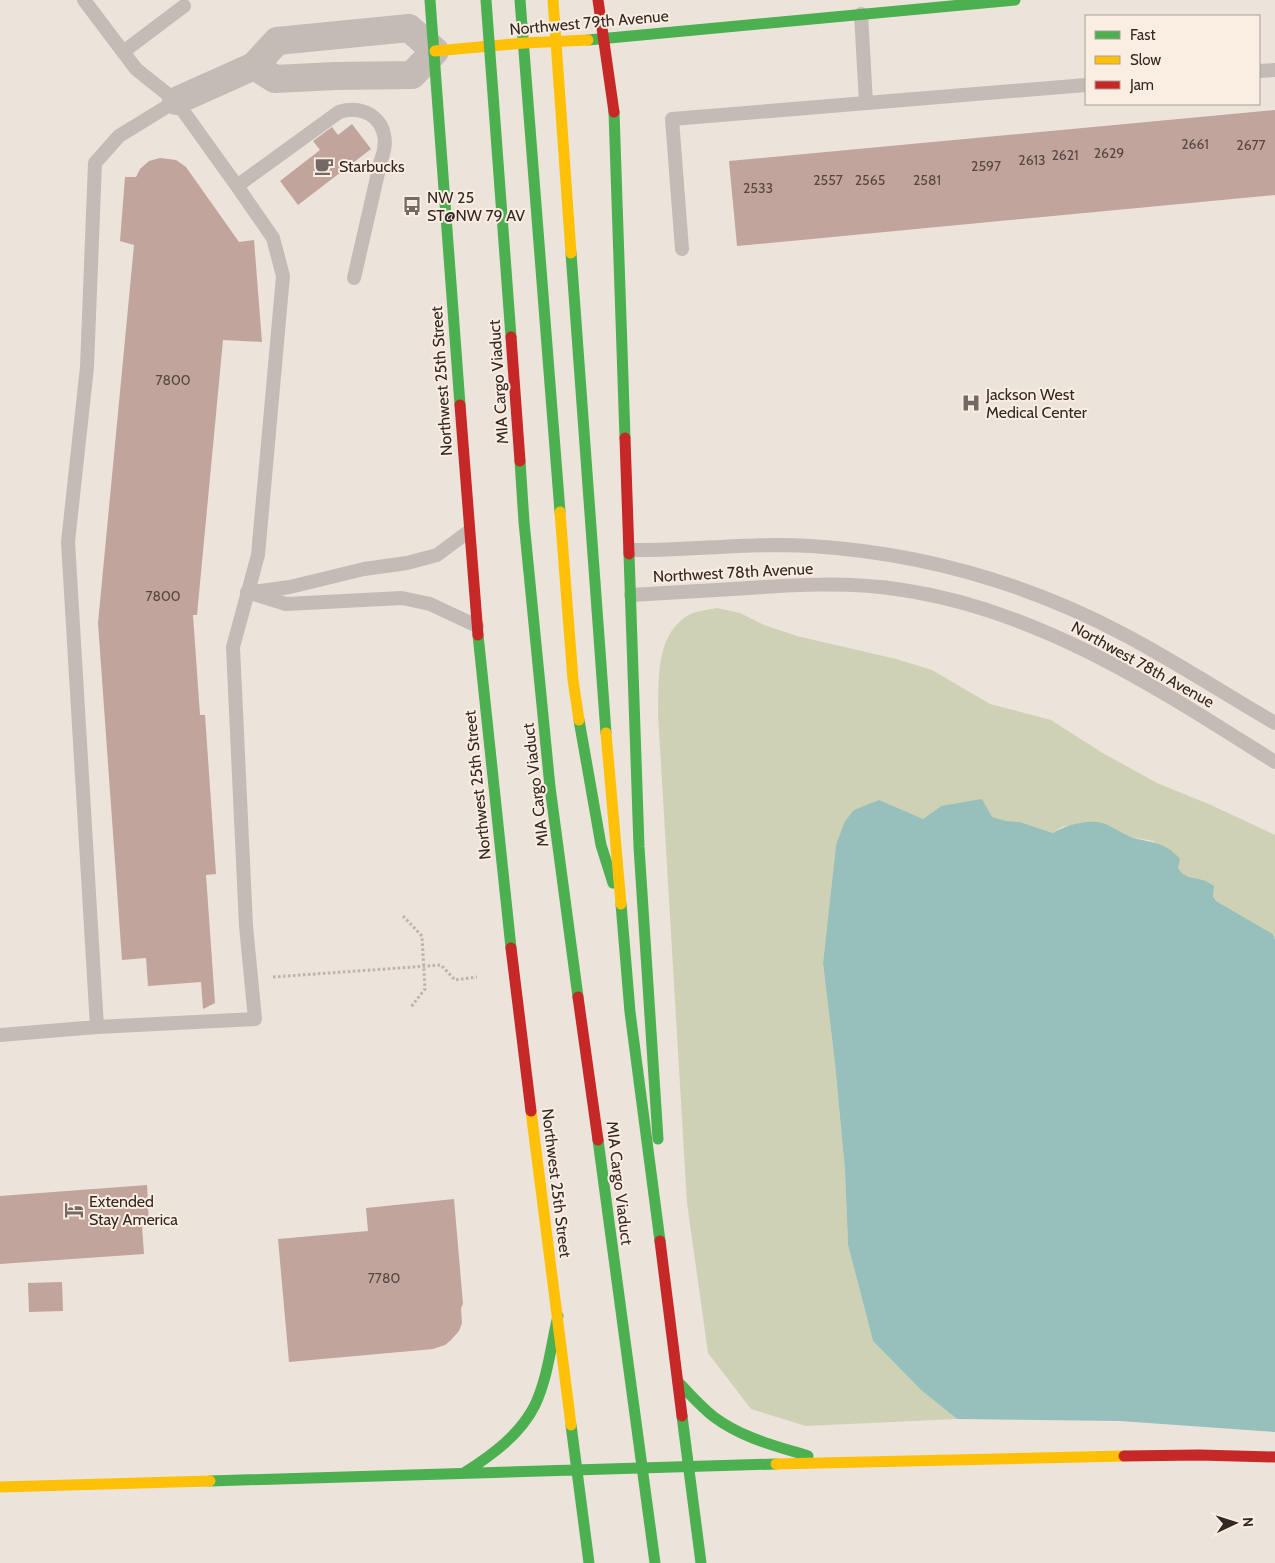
<svg xmlns="http://www.w3.org/2000/svg" width="1275" height="1563" font-family="Cabin,sans-serif">
<rect width="100%" height="100%" fill="#ece3db"/>
<path fill="#cfd1b4" d="M 717,608 L 740,613 L 764,625 L 797,636 L 896,659 L 932,670 L 990,704 L 1051,720 L 1101,752 L 1157,783 L 1211,805 L 1275,835 L 1275,940 L 1273,934 L 1216,901 L 1204,880 L 1188,878 L 1180,872 L 1153,841 L 1131,837 L 1101,823 L 1088,822 L 1062,827 L 1053,833 L 1020,822 L 1006,821 L 941,806 L 923,819 L 906,813 L 836,845 L 823,963 L 835,1064 L 845,1171 L 848,1245 L 873,1341 L 921,1390 L 957,1419 L 806,1426 L 751,1409 L 708,1353 L 687,1203 L 658,714 C 659,683 655,639 684,618 C 693,611 706,610 717,608 Z"/>
<path fill="#97c0bc" d="M 982,799 L 992,817 L 1006,821 L 1020,822 L 1053,833 C 1066,825 1087,819 1102,823 C 1112,826 1121,833 1131,837 C 1150,843 1165,841 1180,859 L 1178,868 C 1185,879 1192,877 1203,880 C 1207,881 1210,884 1214,886 L 1213,896 L 1216,901 L 1273,934 L 1275,940 L 1275,1432 L 1120,1421 L 957,1419 L 921,1390 L 873,1341 L 848,1245 L 845,1171 L 835,1064 L 823,963 L 836,845 L 845,821 L 854,810 L 879,800 L 923,819 L 941,806 Z"/>
<path fill="#c1a49c" d="M 1275,110 L 1275,195 L 737,246 L 729,161 Z
M 352,124 L 371,149 L 298,205 L 280,181 L 320,150 L 313,141 L 332,127 L 338,135 Z
M 160,158 L 176,160 L 186,167 L 239,242 L 254,240 L 262,342 L 223,340 L 197,615 L 193,615 L 200,715 L 205,715 L 216,874 L 206,875 L 215,1003 L 203,1009 L 201,982 L 148,986 L 146,958 L 122,960 L 98,623 L 134,245 L 120,241 L 125,177 L 136,177 L 140,169 L 149,161 Z
M 147,1185 L 149,1225 L 142,1226 L 144,1254 L 0,1264 L 0,1196 Z
M 454,1199 L 463,1304 L 461,1308 L 462,1323 L 459,1331 L 451,1340 L 445,1345 L 433,1349 L 289,1362 L 278,1239 L 368,1231 L 366,1208 Z
M 62,1282 L 63,1311 L 29,1312 L 28,1283 Z"/>
<g fill="none" stroke-linecap="round" stroke-linejoin="round">
<path stroke="#bdb3ae" stroke-width="3" stroke-dasharray="2.5 2.5" stroke-linecap="butt" d="M 403,916 L 422,936 L 425,989 L 411,1007
M 273,977 L 441,965 L 455,980 L 477,977"/>
<path stroke="#c4bbb6" stroke-width="14" d="M 861,14 L 866,103
M 123,52 L 184,6
M 1259,71 L 1275,70
M 237,186 L 339,112 C 372,102 394,129 381,160 L 354,278
M 682,249 L 672,119 L 1086,85
M 630,550 C 690,551 751,542 811,546 C 922,553 1027,583 1125,635 C 1176,662 1225,694 1275,723
M 247,592 L 286,604 L 402,598 L 430,604 L 477,626
M 253,592 L 290,587 L 364,569 L 407,563 L 437,555 L 468,532
M 631,595 C 665,593 699,591 733,589 C 790,585 847,581 903,590 C 1042,611 1159,689 1275,762
M 97,1027 L 68,542 L 87,367 L 95,163 L 119,136 L 176,101
M 0,1035 L 97,1027 L 255,1019 L 246,926 L 233,647 L 258,555 L 283,276 L 273,238 L 237,186 L 176,101 L 136,69 L 84,0"/>
<path stroke="#c4bbb6" stroke-width="28" d="M 176,101 L 254,66 L 277,41 L 409,28 L 435,51 L 412,75 L 335,76 L 275,79 L 254,66"/>
<path stroke="#4caf50" stroke-width="11" d="M 430,0 L 460,405
M 520,0 L 560,512
M 588,40 L 1015,0
M 614,112 L 625,438
M 629,554 L 639,847 L 658,1139
M 478,635 L 511,948
M 579,720 L 601,845 L 613,883
M 678,1382 C 690,1394 701,1407 714,1417 C 742,1438 776,1446 808,1456
M 571,1425 L 589,1563
M 464,1473 C 492,1455 520,1435 535,1405 C 548,1377 551,1345 558,1316
M 210,1481 L 776,1464"/>
<path stroke="#ffc107" stroke-width="11" d="M 435,51 L 524,43 L 588,40
M 560,512 L 573,680 L 579,720
M 531,1111 L 571,1425
M 776,1464 L 1124,1456
M 0,1487 L 210,1481"/>
<path stroke="#c62828" stroke-width="11" d="M 598,0 L 614,112
M 460,405 L 478,635
M 625,438 L 629,554
M 511,948 L 531,1111
M 1124,1456 L 1199,1455 L 1275,1457"/>
<path stroke="#4caf50" stroke-width="11" d="M 486,0 L 511,337
M 571,253 L 606,733
M 520,461 L 524,522 L 550,787 L 578,997
M 621,904 L 630,1012 L 660,1241
M 598,1140 L 655,1563
M 682,1416 L 701,1563"/>
<path stroke="#ffc107" stroke-width="11" d="M 553,0 L 571,253
M 606,733 L 621,904"/>
<path stroke="#c62828" stroke-width="11" d="M 511,337 L 520,461
M 578,997 L 598,1140
M 660,1241 L 682,1416"/>
</g>
<defs>
<g id="cafe-bare" transform="scale(1.5)"><path d="M-5.5-4.5H6V0H3Q3 3.5 0 3.5H-2.5Q-5.5 3.5-5.5 0ZM3-3.2v2h1.7v-2ZM-6 4.5H4V6H-6Z" fill="#746964" stroke="#faede1" stroke-width="2.5" paint-order="stroke"/></g>
<g id="bus-bare" transform="scale(1.5)"><path d="M-5-6H5V4H4V6H2V4H-2V6H-4V4H-5ZM-3.5-4V0h7V-4ZM-3.5 1.2v1.5H-2V1.2ZM2 1.2v1.5H3.5V1.2Z" fill="#746964" stroke="#faede1" stroke-width="2.5" paint-order="stroke"/></g>
<g id="hospital-bare" transform="scale(1.5)"><path d="M-5-5h3v3.5h4V-5h3V5h-3V1.5h-4V5h-3Z" fill="#746964" stroke="#faede1" stroke-width="2.5" paint-order="stroke"/></g>
<g id="hotel-bare" transform="scale(1.5)"><path d="M-6-4.5h1.5V1H6V5H4.5V3h-9V5H-6ZM-4 0a1.8 1.8 0 1 1 3.6 0ZM.5 0V-2.5h3Q6-2.5 6 0Z" fill="#746964" stroke="#faede1" stroke-width="2.5" paint-order="stroke"/></g>
</defs>
<g fill-rule="evenodd">
<use href="#cafe-bare" x="324" y="166"/>
<use href="#bus-bare" x="412" y="206"/>
<use href="#hospital-bare" x="971" y="403"/>
<use href="#hotel-bare" x="74" y="1210"/>
</g>
<g text-anchor="middle" stroke-width="4" stroke-linejoin="round" paint-order="stroke">
<g font-size="14" fill="#574742">
<text x="1195" y="149">2661</text>
<text x="1251" y="150">2677</text>
<text x="1109" y="158">2629</text>
<text x="1065" y="160">2621</text>
<text x="1032" y="165">2613</text>
<text x="986" y="171">2597</text>
<text x="828" y="185">2557</text>
<text x="870" y="185">2565</text>
<text x="927" y="185">2581</text>
<text x="758" y="193">2533</text>
<text x="173" y="385">7800</text>
<text x="163" y="601">7800</text>
<text x="384" y="1283">7780</text>
</g>
<g font-size="16" fill="#342824" stroke="#faede1">
<text transform="translate(589 22) rotate(-5)" y="6">Northwest 79th Avenue</text>
<text transform="translate(441 381) rotate(-94)" y="6">Northwest 25th Street</text>
<text transform="translate(498 382) rotate(-94)" y="6">MIA Cargo Viaduct</text>
<text transform="translate(733 572) rotate(-3)" y="6">Northwest 78th Avenue</text>
<text transform="translate(1143 664) rotate(29)" y="6">Northwest 78th Avenue</text>
<text transform="translate(477 785) rotate(-96)" y="6">Northwest 25th Street</text>
<text transform="translate(535 785) rotate(-97)" y="6">MIA Cargo Viaduct</text>
<text transform="translate(557 1183) rotate(83)" y="6">Northwest 25th Street</text>
<text transform="translate(620 1183) rotate(83)" y="6">MIA Cargo Viaduct</text>
</g>
<g font-size="16" fill="#342824" stroke="#faede1" text-anchor="start">
<text x="339" y="172">Starbucks</text>
<text x="427" y="203">NW 25<tspan x="427" dy="18">ST@NW 79 AV</tspan></text>
<text x="986" y="400">Jackson West<tspan x="986" dy="18">Medical Center</tspan></text>
<text x="89" y="1207">Extended<tspan x="89" dy="18">Stay America</tspan></text>
</g>
</g>
<rect x="1085" y="15" width="175" height="90" fill="#faede1" stroke="#ab9e95"/>
<rect x="1095" y="31" width="25" height="8" fill="#4caf50" stroke="#ab9e95"/>
<text x="1130" y="40" font-size="15" fill="#342824">Fast</text>
<rect x="1095" y="56" width="25" height="8" fill="#ffc107" stroke="#ab9e95"/>
<text x="1130" y="65" font-size="15" fill="#342824">Slow</text>
<rect x="1095" y="81" width="25" height="8" fill="#c62828" stroke="#ab9e95"/>
<text x="1130" y="90" font-size="15" fill="#342824">Jam</text>
<g transform="translate(1235 1523) rotate(86)" stroke="#faede1" stroke-width="4" paint-order="stroke">
<path d="M0-4L9 19L0 12L-9 19Z" fill="#342824"/>
<text y="-8" font-size="14" font-weight="bold" text-anchor="middle" fill="#342824">N</text>
</g>
</svg>
